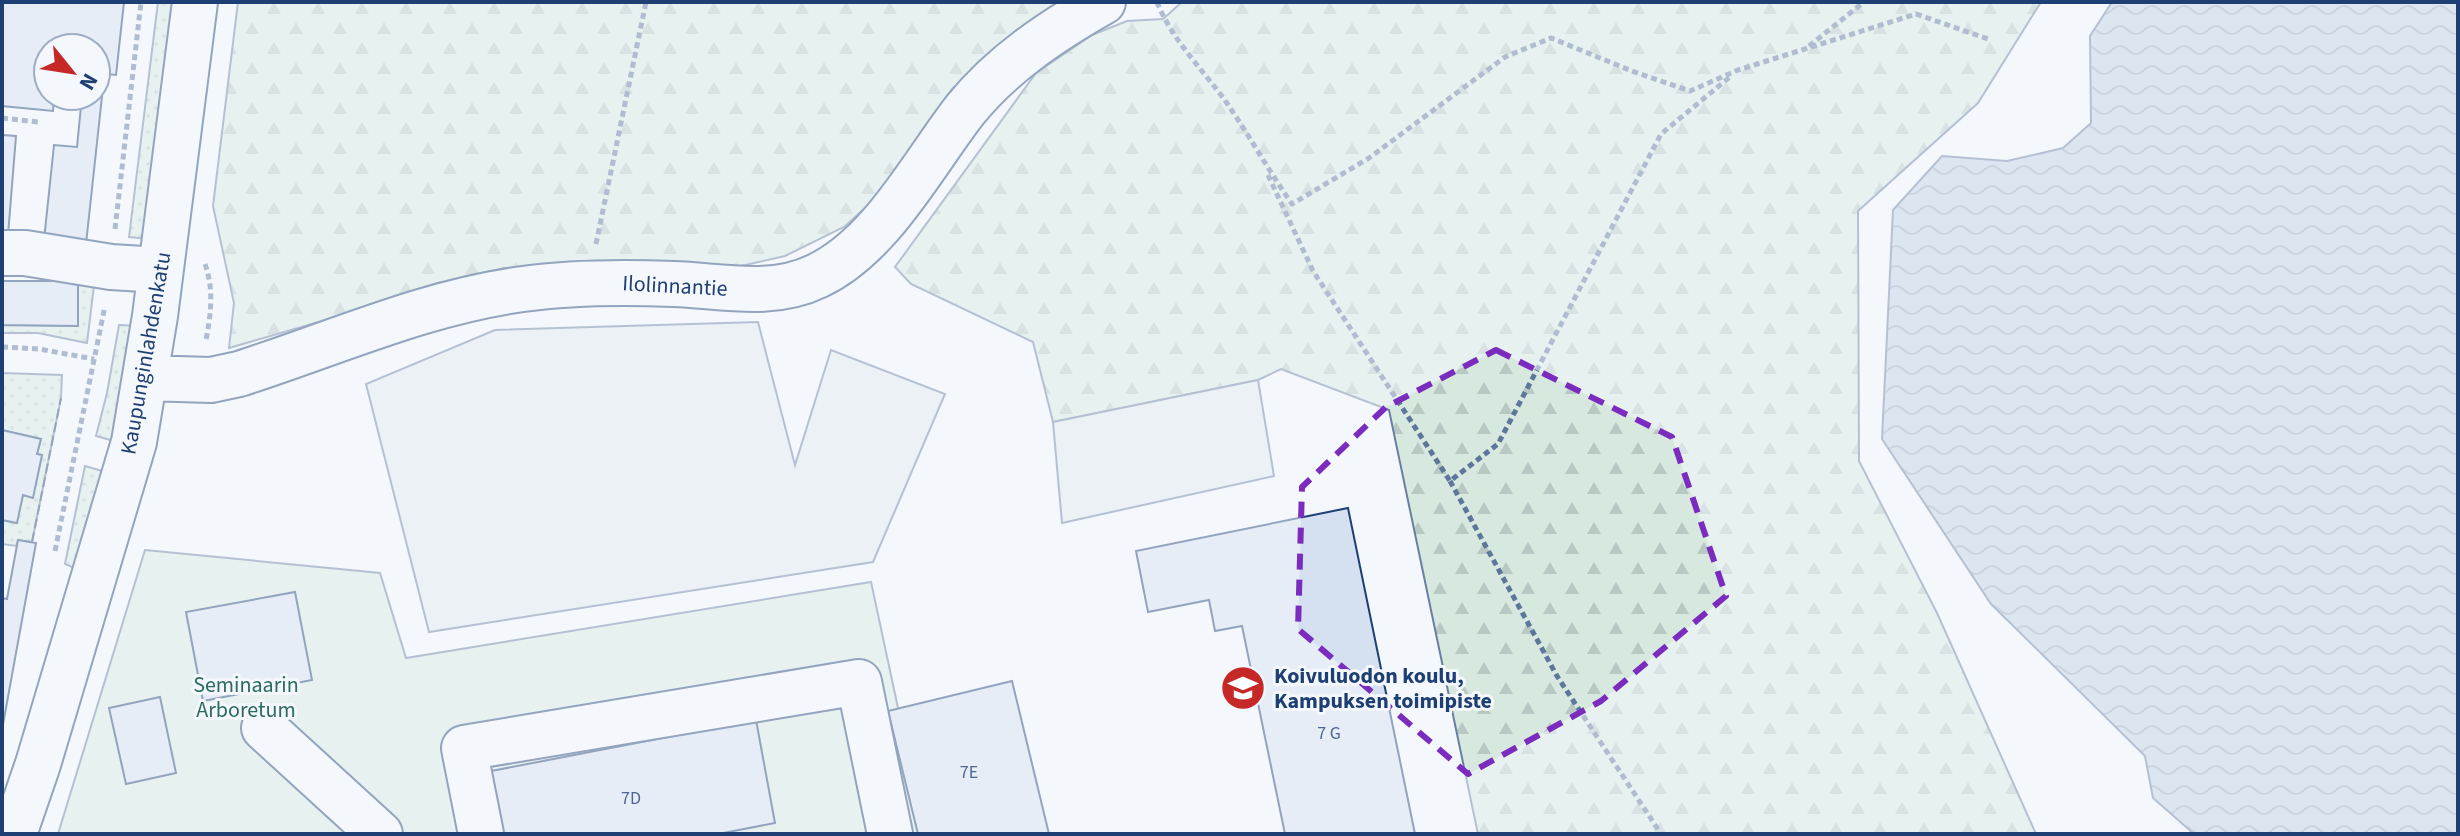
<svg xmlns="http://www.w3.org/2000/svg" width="2460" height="836" font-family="'Source Sans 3',sans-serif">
<defs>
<pattern id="grass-dots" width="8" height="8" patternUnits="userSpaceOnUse" patternTransform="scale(2)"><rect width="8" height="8" fill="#d7e8df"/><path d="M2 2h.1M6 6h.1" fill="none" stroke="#b8c8c3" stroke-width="1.8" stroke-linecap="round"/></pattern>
<pattern id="forest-firs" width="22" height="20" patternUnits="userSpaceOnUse" patternTransform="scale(2)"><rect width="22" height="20" fill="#d7e8df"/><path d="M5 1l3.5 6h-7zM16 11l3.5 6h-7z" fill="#b8c8c3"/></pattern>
<pattern id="water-waves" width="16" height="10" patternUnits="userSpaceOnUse" patternTransform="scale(2)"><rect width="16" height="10" fill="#bed0e5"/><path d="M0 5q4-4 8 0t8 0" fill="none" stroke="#9aaabe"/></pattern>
</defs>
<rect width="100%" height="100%" fill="#f4f7fb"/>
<path fill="url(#grass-dots)" stroke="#687fa3" stroke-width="2" d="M 158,2 L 179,2 L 149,239 L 129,237 Z
M 95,277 L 87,343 L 38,333 L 2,333 L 2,325 L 78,326 L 78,281 Z
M 119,325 L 140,326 L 117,442 L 96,436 L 107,393 Z
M 2,373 L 62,375 L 61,398 L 32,542 L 18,540 L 16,546 L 2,544 L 2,520 L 16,523 L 23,495 L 32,497 L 42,455 L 37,454 L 41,439 L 2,430 Z
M 85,466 L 109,473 L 79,570 L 65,564 Z"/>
<path fill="url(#forest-firs)" stroke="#687fa3" stroke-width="2" d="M 238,2 L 1064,2 L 1005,43 L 952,89 L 887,188 L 844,227 L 785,256 L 723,270 L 629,261 L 504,268 L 229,348 L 234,303 L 213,206 Z
M 1182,2 L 2041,2 L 1978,103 L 1858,211 L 1859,461 L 1937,613 L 2036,834 L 1478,834 L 1389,410 L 1281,369 L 1258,380 L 1053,422 L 1033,342 L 911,284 L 895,267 L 1036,73 L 1092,35 L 1127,21 L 1163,19 Z"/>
<path fill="#d7e8df" stroke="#687fa3" stroke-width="2" d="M 145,550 L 380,573 L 406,658 L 871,582 L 925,834 L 58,834 Z"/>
<path fill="#e3e8f0" stroke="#687fa3" stroke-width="2" d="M 758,322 L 795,465 L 831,350 L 945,394 L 873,562 L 429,632 L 366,384 L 495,330 Z
M 1258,380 L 1274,476 L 1062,523 L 1053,422 Z"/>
<path fill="url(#water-waves)" stroke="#687fa3" stroke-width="2" d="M 2112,2 L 2458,2 L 2458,834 L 2194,834 L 2153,798 L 2145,756 L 1991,604 L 1882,439 L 1893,210 L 1942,156 L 2007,161 L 2063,148 L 2091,123 L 2090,36 Z"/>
<path fill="#d5e0f0" stroke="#1d3f73" stroke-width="2" d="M 2,2 L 124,2 L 116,75 L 96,73 L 96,48 L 48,48 L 48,96 L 54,96 L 53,111 L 2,106 Z
M 96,86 L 103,87 L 86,244 L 44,240 L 54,145 L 77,147 L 82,96 L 96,96 Z
M 2,135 L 16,136 L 8,235 L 2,234 Z
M 2,281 L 78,281 L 78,326 L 2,325 Z
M 2,430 L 41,439 L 37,454 L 42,455 L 33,498 L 23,495 L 17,523 L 2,520 Z
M 1348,508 L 1415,834 L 1285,834 L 1242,626 L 1215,631 L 1209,600 L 1148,612 L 1136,551 Z
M 18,540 L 36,543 L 2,730 L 2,598 L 7,599 Z
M 295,592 L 312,680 L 203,701 L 186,612 Z
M 1012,681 L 1049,834 L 918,834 L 888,711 Z
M 160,697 L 176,773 L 126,784 L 109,708 Z
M 756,720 L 775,823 L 718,834 L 497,834 L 486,772 Z"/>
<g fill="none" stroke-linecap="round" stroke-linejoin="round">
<g stroke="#1d3f73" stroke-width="48">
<path id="minor" d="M 2,253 L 25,253 L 111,267 L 160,270
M 145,378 L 211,380 L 239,374 C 333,344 425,302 523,289 C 574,282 623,282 674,284 C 723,286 772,298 817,276 C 881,246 923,164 965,110 C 1002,64 1052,31 1103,2
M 264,728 L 380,834
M 14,834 L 38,764 L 134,442 L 155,316 L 195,2
M 481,834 L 464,748 L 859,682 L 890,834"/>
</g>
<path stroke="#5e769c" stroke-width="5" stroke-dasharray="6 4" stroke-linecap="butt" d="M 1157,2 C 1171,38 1201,68 1224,99 C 1248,133 1268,170 1292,204 L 1369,158 L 1505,57 L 1551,38 L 1632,71 L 1690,91 L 1738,70 L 1916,14 L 1991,40
M 1809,46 L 1864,2
M 2,118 L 38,122
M 1268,175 L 1313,271 L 1450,481 L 1498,444 L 1661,134 L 1731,76
M 115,229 L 141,2
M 596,244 L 646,2
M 205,264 C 214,289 211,314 206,340
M 2,347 L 39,349 L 94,359
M 1450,481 L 1557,676 L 1661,834
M 55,551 L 105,306"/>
<use href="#minor" stroke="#f4f7fb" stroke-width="44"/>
<path stroke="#1d3f73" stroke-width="2" stroke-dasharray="10 4" stroke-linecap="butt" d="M 32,542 L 61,398"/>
</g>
<path d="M0 0H2460V836H0ZM 1496,350 L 1672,437 L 1726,596 L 1601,701 L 1468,774 L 1298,629 L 1302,487 L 1386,407 Z" fill="#f4f7fb" fill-opacity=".55" fill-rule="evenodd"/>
<path fill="none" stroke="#7b2cbf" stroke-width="6" stroke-dasharray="16 10" stroke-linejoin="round" d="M 1496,350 L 1672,437 L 1726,596 L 1601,701 L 1468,774 L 1298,629 L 1302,487 L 1386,407 Z"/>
<defs>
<g id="school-disc" transform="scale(2.3)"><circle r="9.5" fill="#c62828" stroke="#f4f7fb"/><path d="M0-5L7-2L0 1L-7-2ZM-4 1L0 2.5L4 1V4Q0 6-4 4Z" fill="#fff"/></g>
</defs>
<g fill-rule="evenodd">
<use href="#school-disc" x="1243" y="688"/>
</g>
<g text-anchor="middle" stroke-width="6" stroke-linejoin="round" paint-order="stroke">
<g font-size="18" fill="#4b6792">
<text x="1329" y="739">7 G</text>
<text x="969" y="778">7E</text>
<text x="631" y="804">7D</text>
</g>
<g font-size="22" fill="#1d3f73" stroke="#f4f7fb">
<text transform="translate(675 285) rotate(3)" y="8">Ilolinnantie</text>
<text transform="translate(145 353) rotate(-80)" y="8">Kaupunginlahdenkatu</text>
</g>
<g font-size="22" font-weight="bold" fill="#1d3f73" stroke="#f4f7fb" text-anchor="start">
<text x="1274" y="683">Koivuluodon koulu,<tspan x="1274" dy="25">Kampuksen toimipiste</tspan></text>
</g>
<g font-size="22" fill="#2c6c60" stroke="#f4f7fb">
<text x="246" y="692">Seminaarin<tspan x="246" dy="25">Arboretum</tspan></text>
</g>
</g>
<rect width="2460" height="836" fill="none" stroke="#1d3f73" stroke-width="8"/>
<g transform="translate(72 72) rotate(120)"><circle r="38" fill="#f4f7fb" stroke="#9eadc5" stroke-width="2"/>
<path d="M0-6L14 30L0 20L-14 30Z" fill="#c62828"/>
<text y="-12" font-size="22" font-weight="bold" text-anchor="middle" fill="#1d3f73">N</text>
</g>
</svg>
